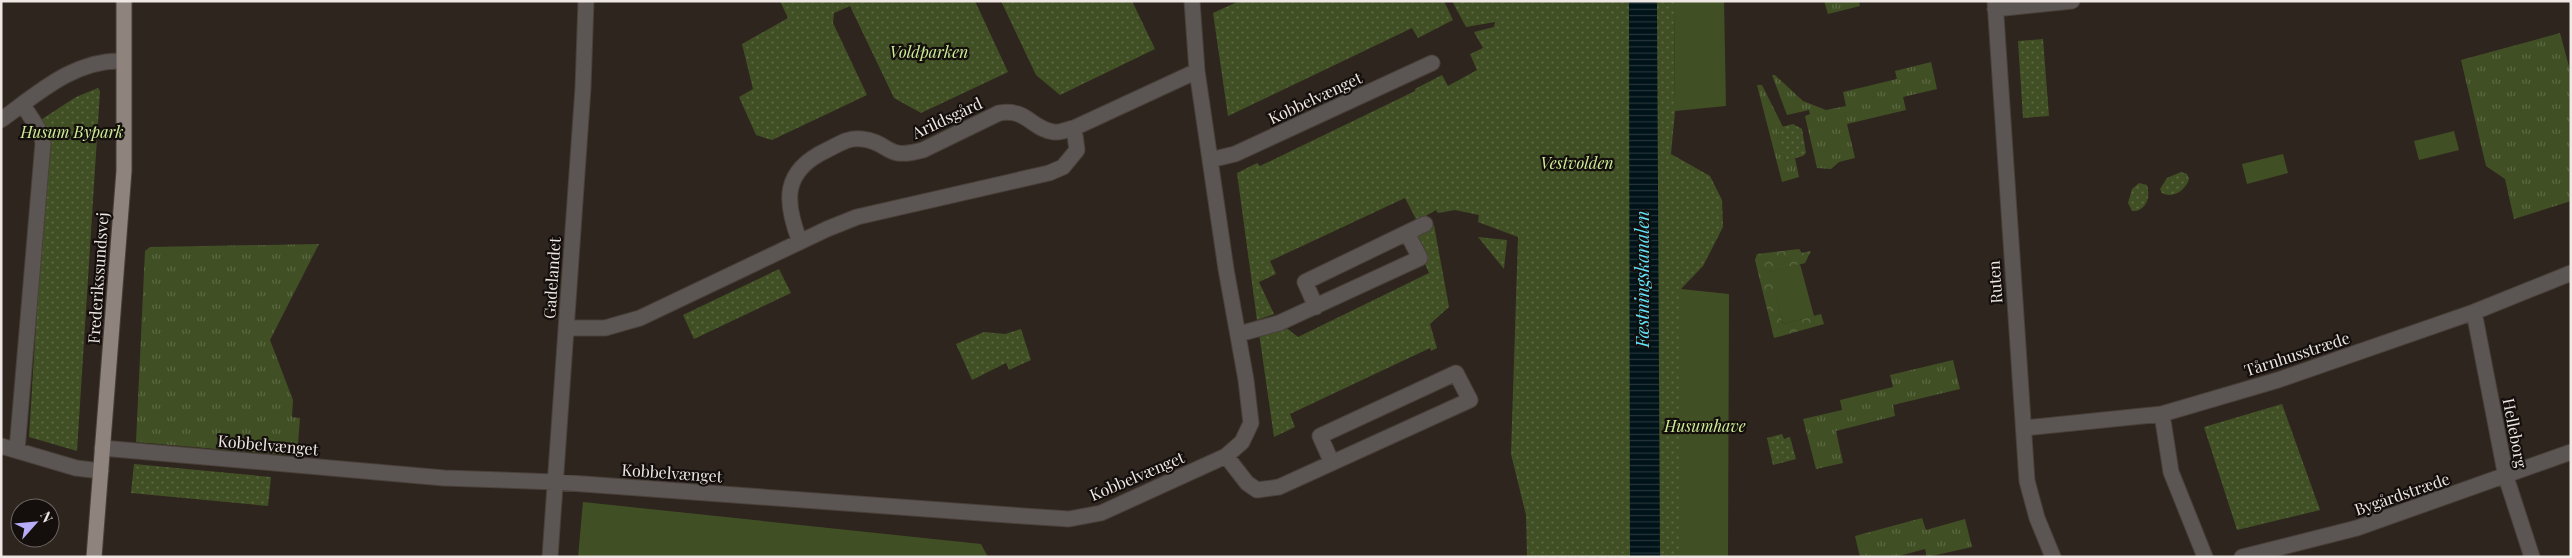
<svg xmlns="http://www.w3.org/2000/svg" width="2572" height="558" font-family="'Playfair Display',serif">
<defs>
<pattern id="grass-tufts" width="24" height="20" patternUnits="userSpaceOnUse" patternTransform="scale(1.25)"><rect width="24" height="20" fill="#415024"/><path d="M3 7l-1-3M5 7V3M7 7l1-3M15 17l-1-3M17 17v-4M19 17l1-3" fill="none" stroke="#5d6944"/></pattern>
<pattern id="forest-crowns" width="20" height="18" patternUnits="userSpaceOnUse" patternTransform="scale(1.25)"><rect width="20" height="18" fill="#415024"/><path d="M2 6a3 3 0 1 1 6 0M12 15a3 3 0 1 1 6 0" fill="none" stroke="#5d6944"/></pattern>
<pattern id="park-dots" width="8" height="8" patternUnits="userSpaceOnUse" patternTransform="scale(1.25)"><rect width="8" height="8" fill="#415024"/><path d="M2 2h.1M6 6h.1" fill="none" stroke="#5d6944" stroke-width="1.8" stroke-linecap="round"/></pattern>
<pattern id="water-rules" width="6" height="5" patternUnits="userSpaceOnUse" patternTransform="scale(1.25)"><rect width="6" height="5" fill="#001318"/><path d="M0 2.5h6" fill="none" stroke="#263539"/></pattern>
</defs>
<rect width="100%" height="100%" fill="#2f251f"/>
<path fill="url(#grass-tufts)" d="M 1824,1 L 1859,1 L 1860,6 L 1828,14 Z
M 2560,33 L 2571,74 L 2571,201 L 2514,219 L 2505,179 L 2486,166 L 2461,60 Z
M 1931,62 L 1937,89 L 1903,97 L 1906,110 L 1847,124 L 1855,158 L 1839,162 L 1831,169 L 1817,168 L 1805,116 L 1810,114 L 1809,110 L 1787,115 L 1772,75 L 1775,75 L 1803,101 L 1826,110 L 1846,106 L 1843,92 L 1897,79 L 1895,71 Z
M 1757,85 L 1762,85 L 1783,127 L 1779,128 L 1785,161 L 1795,158 L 1799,177 L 1782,182 Z
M 319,244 L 270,340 L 293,400 L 292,417 L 300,418 L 297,456 L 136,442 L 145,251 L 150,247 Z
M 1953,360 L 1960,389 L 1893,405 L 1895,416 L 1836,431 L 1843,463 L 1816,469 L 1803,419 L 1842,410 L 1840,400 L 1893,387 L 1890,375 Z
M 1922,518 L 1926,530 L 1965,519 L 1972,547 L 1927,557 L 1925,549 L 1895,557 L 1860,557 L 1855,536 Z"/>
<path fill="url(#forest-crowns)" d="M 1799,249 L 1802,253 L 1811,251 L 1805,263 L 1770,272 L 1783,324 L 1821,314 L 1824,324 L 1774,338 L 1755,260 L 1757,254 Z"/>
<path fill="url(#park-dots)" d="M 780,1 L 975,1 L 1008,72 L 921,113 L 894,98 L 850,6 L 834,13 L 833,23 L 867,95 L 772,140 L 756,135 L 739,97 L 753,89 L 742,44 L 788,18 Z
M 1001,1 L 1132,1 L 1155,49 L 1060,95 L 1036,75 Z
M 1239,1 L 1444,1 L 1453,20 L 1418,38 L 1412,28 L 1228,116 L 1213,13 Z
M 1452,1 L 1674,1 L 1675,111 L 1671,154 L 1710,176 L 1722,200 L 1723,227 L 1703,266 L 1681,289 L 1681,557 L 1527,557 L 1526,515 L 1511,454 L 1518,237 L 1478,222 L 1479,215 L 1455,210 L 1438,213 L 1436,210 L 1417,221 L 1405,198 L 1270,261 L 1276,274 L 1259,282 L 1274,314 L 1257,320 L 1237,173 L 1257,163 L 1260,166 L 1415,91 L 1415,89 L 1442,75 L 1448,86 L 1477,70 L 1470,54 L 1483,48 L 1474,32 L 1494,27 L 1495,22 L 1466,27 Z
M 2043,39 L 2049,116 L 2023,118 L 2018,41 Z
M 98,88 L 100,91 L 77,451 L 29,437 L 47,148 L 39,121 L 76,97 Z
M 1793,124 L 1802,129 L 1806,153 L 1803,156 L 1785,161 L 1778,128 Z
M 2181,172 L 2187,174 L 2189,179 C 2186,190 2173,199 2162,193 L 2160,189 L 2167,178 Z
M 2139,183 L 2147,185 C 2151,197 2146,212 2132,211 L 2128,203 L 2132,189 Z
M 1434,225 L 1449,307 L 1430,324 L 1437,348 L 1431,351 L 1430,348 L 1290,414 L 1295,427 L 1274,437 L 1259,333 L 1284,326 L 1298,337 L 1429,273 L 1412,235 Z
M 1478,237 L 1507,240 L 1504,269 Z
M 779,269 L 791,293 L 694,339 L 683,315 Z
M 1021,329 L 1031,360 L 1009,370 L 1006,363 L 972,380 L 956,344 L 984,332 L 1005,334 Z
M 2282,404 L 2320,510 L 2237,530 L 2204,427 Z
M 1782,434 L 1784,439 L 1790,437 L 1796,459 L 1773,465 L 1767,438 Z
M 134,464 L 271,477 L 268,506 L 131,493 Z"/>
<path fill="#415024" d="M 1674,1 L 1724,1 L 1726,106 L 1675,111 Z
M 2454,131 L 2459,150 L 2419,160 L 2414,141 Z
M 2283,154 L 2288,173 L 2247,184 L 2242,164 Z
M 1800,264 L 1814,316 L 1783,324 L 1769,272 Z
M 1681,289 L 1729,294 L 1728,557 L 1681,557 Z
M 583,502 L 981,544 L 988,557 L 578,557 Z"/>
<path fill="url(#water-rules)" d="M 1629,1 L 1657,1 L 1660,557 L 1630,557 Z"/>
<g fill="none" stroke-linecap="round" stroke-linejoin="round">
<g stroke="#4a403a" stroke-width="17">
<path id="minor" d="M 1995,1 L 2027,481 L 2037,518 L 2053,557
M 1995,9 L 2072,1
M 1,120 C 38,93 75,59 123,61
M 1210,160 L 1235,154 L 1432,63
M 800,242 C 784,201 782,171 827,150 C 839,144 849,137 862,139 C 891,142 884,161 923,150 L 999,113 C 1027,108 1031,129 1054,132 C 1060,133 1068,129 1074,128 L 1197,71
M 1316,307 L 1305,282 L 1425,224
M 2474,312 L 2506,477 L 2532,557
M 566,328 L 605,328 L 640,318 L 827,229 L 857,217 L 1049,173 L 1063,167 L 1077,150 L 1074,128
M 1239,334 L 1279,323 L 1420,258 L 1407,233
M 2162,414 L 2171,472 L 2205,557
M 2024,428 L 2162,414 L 2278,380 L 2474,312 L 2571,273
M 1,446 L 76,468 L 101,471
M 102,448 L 444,478 L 556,482 L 1023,516 L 1069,519 L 1101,513 L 1226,456 L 1242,442 L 1251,423 L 1246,380 L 1226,269 L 1197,71 L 1192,1
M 17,450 L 43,143 L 41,133 L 23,105
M 1226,456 L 1247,483 L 1257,490 L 1279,487 L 1470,400 L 1456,373 L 1320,436 L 1332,463
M 550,557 L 583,88 L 586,1
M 2242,557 L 2357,528 L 2571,452"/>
</g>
<g stroke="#4a403a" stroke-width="17">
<path id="major" d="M 94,557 L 124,171 L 124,1"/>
</g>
<use href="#minor" stroke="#5b5653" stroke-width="15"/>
<use href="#major" stroke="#8e837d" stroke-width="15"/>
</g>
<g text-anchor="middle" stroke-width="4.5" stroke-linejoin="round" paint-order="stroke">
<g font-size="16" font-style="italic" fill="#cfef97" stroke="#140f0c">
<text x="929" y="58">Voldparken</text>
<text x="72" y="138">Husum Bypark</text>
<text x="1577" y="169">Vestvolden</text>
<text x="1705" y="432">Husumhave</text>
</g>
<g font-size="16" fill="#efe7e3" stroke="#140f0c">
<text transform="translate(1315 98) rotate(-25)" y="6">Kobbelvænget</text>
<text transform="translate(947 118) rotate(-25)" y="6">Arildsgård</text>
<text transform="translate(98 278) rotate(-86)" y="6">Frederikssundsvej</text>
<text transform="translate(552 278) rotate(-86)" y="6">Gadelandet</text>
<text transform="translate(1995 282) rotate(-94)" y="6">Ruten</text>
<text transform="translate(2297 354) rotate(-18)" y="6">Tårnhusstræde</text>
<text transform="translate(2515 433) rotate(79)" y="6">Helleborg</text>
<text transform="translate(268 445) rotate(5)" y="6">Kobbelvænget</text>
<text transform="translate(672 473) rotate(4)" y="6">Kobbelvænget</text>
<text transform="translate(1137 476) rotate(-23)" y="6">Kobbelvænget</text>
<text transform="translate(2402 494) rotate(-19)" y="6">Bygårdstræde</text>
</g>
<g font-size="18" font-style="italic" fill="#62e4fc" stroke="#140f0c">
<text transform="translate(1643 279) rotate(-90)" y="6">Fæstningskanalen</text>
</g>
</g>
<rect width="2572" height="558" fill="none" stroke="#efe7e3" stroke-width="5"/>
<g transform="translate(35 523) rotate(63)"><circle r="24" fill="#140f0c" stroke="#6c6562"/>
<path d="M0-4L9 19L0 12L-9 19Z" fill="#b6acf8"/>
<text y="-8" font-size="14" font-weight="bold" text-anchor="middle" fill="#efe7e3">N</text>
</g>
</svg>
